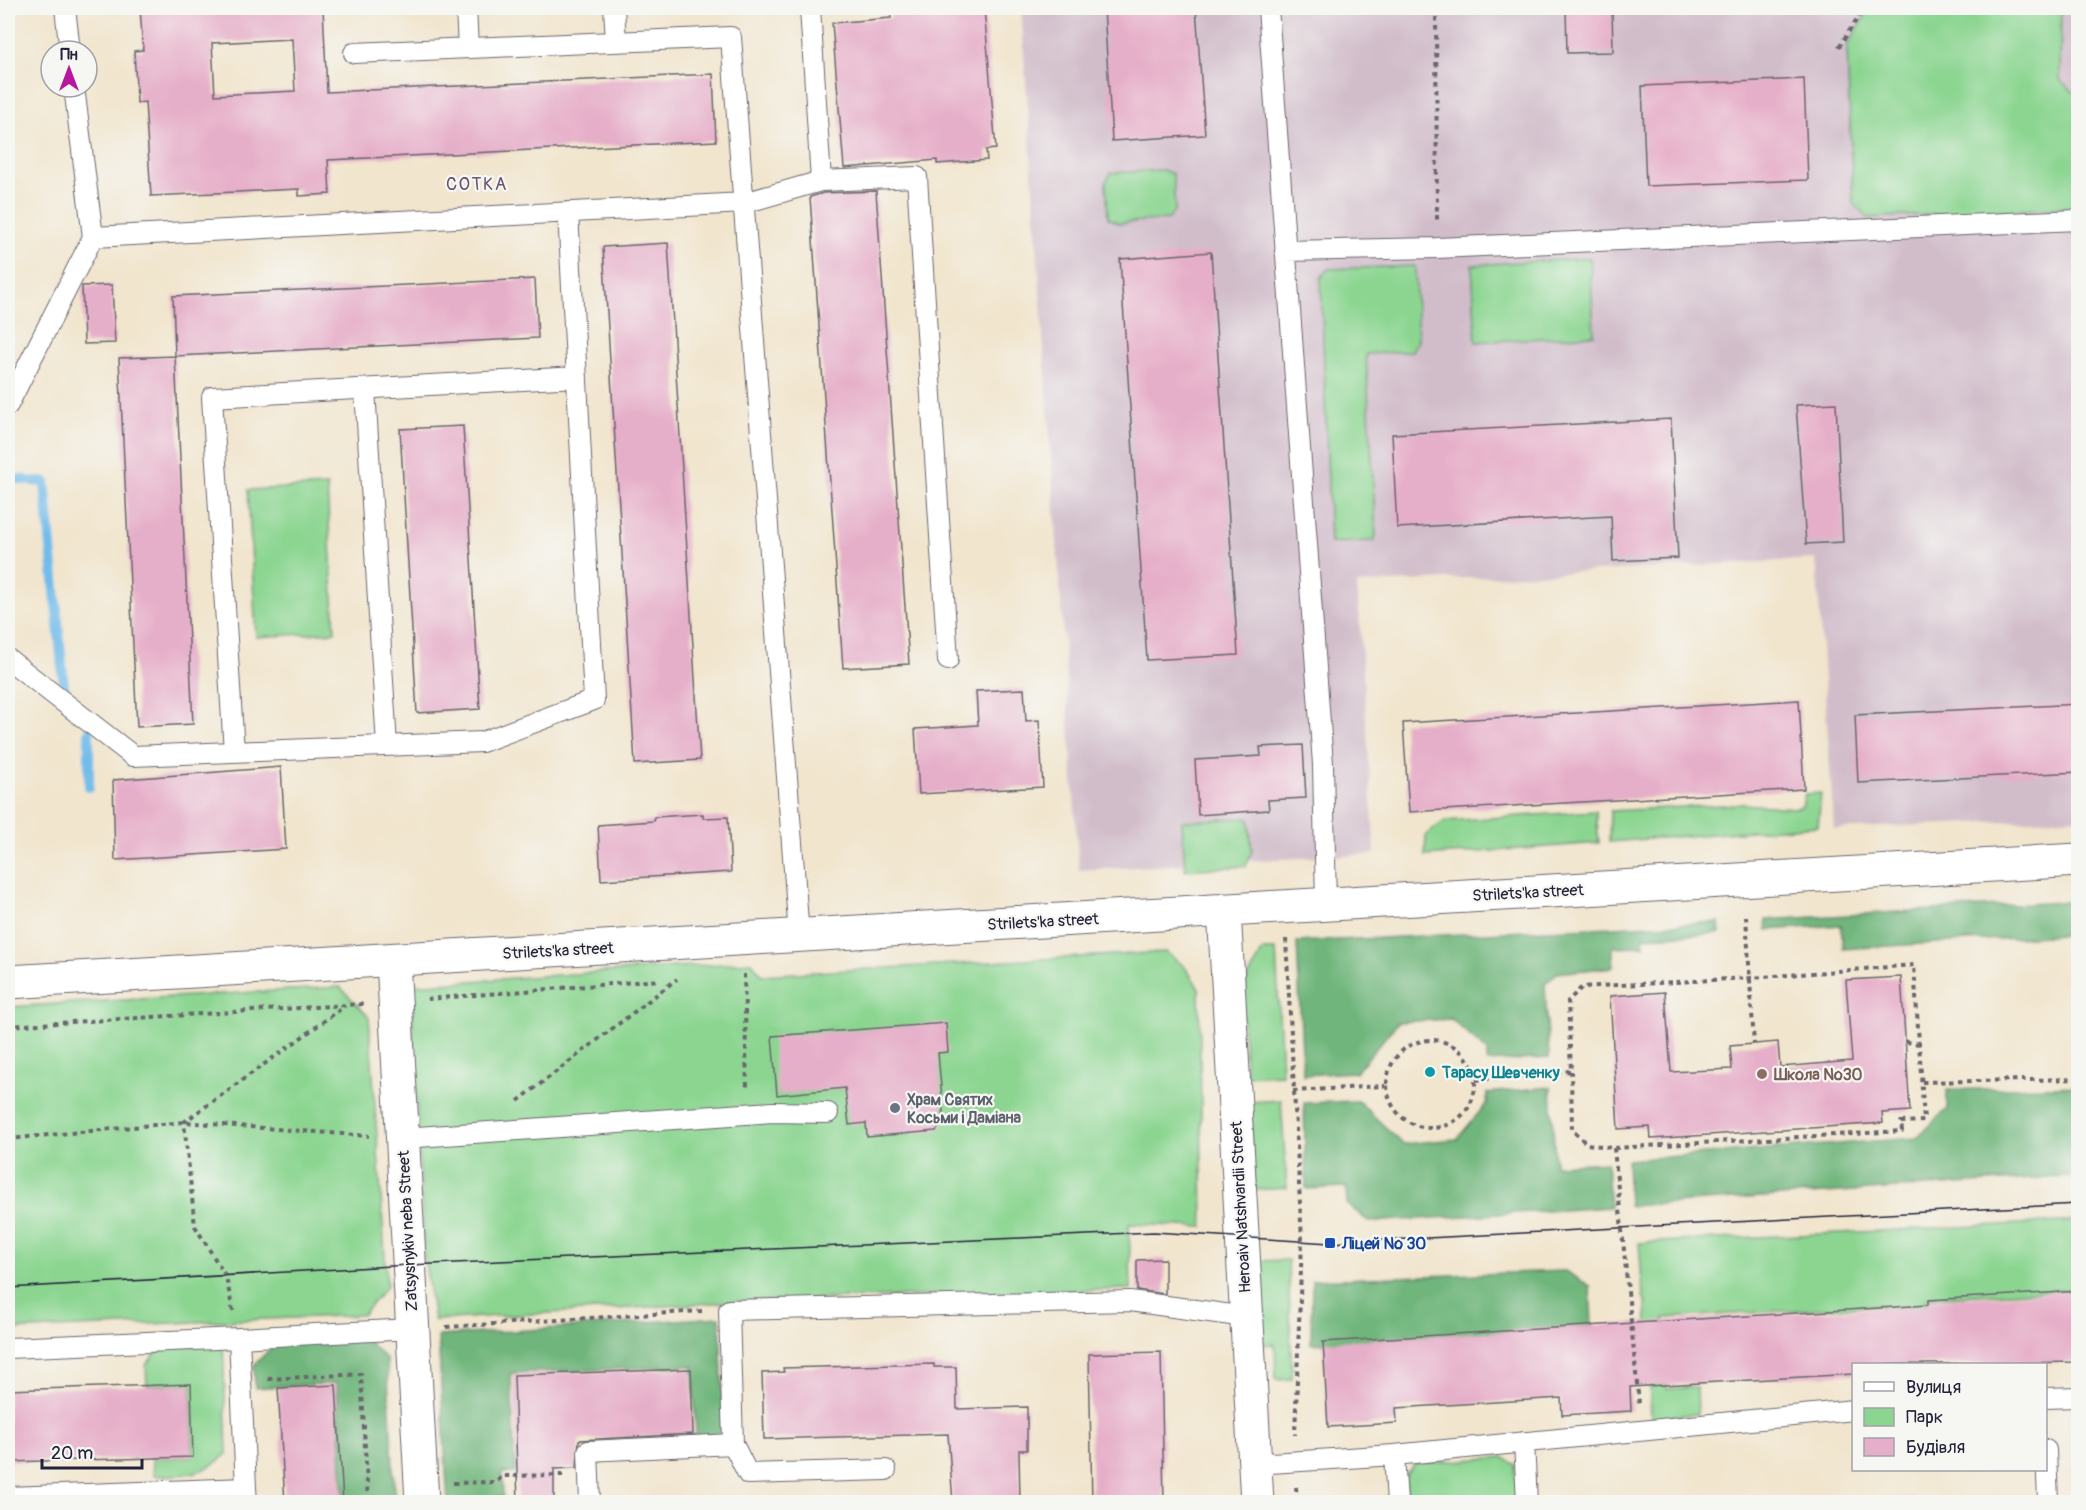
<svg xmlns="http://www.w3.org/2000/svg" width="2086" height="1510" font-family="Pangolin,sans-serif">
<rect width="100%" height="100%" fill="#f6f6f2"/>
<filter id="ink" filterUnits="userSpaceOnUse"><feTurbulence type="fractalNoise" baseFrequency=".0167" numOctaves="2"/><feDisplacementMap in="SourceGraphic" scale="12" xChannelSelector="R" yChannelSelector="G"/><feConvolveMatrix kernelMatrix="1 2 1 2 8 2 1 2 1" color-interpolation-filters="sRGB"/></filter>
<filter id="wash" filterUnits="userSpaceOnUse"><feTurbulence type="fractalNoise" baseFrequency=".008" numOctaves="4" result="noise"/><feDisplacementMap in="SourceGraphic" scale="24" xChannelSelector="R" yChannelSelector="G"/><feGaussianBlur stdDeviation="1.35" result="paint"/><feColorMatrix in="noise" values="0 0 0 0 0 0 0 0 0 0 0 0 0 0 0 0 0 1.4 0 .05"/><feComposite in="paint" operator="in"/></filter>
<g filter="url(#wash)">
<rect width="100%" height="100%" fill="#f1e5cd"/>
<path fill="#f6cfd8" d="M 1915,1497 L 1915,1502 L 1797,1502 Z"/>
<path fill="#d1bdca" d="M 1021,8 L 2078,8 L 2078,818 L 1834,829 L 1816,559 L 1357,584 L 1375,854 L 1079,870 Z"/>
<path fill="#8bd591" stroke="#567c66" stroke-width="1.5" d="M 1870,8 L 2061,8 L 2060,80 L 2078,96 L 2078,207 L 1868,218 L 1853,203 L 1847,46 Z
M 1163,170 L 1173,174 L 1175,210 L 1169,219 L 1119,223 L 1108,218 L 1106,182 L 1111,173 Z
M 1590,258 L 1594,335 L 1476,342 L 1472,265 Z
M 1415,266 L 1418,342 L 1412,351 L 1366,354 L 1376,536 L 1373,541 L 1330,543 L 1321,278 L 1328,269 Z
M 327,486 L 335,632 L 256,637 L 248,490 Z
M 1821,793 L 1818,826 L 1609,842 L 1610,811 L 1742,804 L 1795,808 L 1802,806 L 1805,794 Z
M 1596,811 L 1599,843 L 1425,856 L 1426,835 L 1445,821 Z
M 1249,818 L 1252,851 L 1246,866 L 1185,870 L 1182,821 Z
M 1263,950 L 1276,950 L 1282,1074 L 1246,1076 L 1241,991 Z
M 1166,952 L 1184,966 L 1199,988 L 1203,1227 L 1129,1224 L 1131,1289 L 730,1302 L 434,1320 L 424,1256 L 411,985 L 752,962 L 762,975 Z
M 340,987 L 369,1017 L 387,1286 L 362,1315 L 8,1330 L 8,1007 Z
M 1281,1100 L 1287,1188 L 1254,1190 L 1249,1102 Z
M 2078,1221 L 2078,1289 L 1926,1298 L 1928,1343 L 1884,1345 L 1881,1305 L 1664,1318 L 1667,1389 L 1697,1387 L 1698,1414 L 1651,1418 L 1646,1303 L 1643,1296 L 1639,1243 Z
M 1288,1260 L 1292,1379 L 1276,1380 L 1275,1344 L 1257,1345 L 1254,1261 Z
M 223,1345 L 227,1454 C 202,1476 186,1475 154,1476 L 152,1458 L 193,1457 L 191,1385 L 147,1385 L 146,1365 L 161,1347 Z
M 1503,1457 L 1515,1465 L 1517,1502 L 1407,1502 L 1405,1476 L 1414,1464 Z"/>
<path fill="#70b67b" stroke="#496c5b" stroke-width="1.5" d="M 2078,901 L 2078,934 L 1843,949 L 1841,925 L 1767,930 L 1766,920 Z
M 1719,922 L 1720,933 L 1643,937 L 1644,946 L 1613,947 L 1613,967 L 1557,973 L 1545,984 L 1549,1058 L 1487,1062 L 1487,1051 L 1451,1019 L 1398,1022 L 1356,1072 L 1303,1075 L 1297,942 Z
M 2078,1086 L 2078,1176 L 1629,1206 L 1627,1160 L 1917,1138 L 1947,1109 L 1947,1090 Z
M 1551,1087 L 1555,1165 L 1607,1162 L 1610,1207 L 1369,1222 L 1347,1204 L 1346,1187 L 1306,1189 L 1304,1103 L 1358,1101 L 1403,1144 L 1457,1139 L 1487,1103 L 1487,1093 Z
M 1565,1271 L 1590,1286 L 1592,1326 L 1311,1344 L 1312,1280 Z
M 720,1317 L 724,1436 L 696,1436 L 693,1366 L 511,1373 L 515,1473 L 502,1473 L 503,1497 L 493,1497 L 488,1502 L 448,1502 L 438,1336 Z
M 363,1336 L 387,1360 L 395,1502 L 344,1502 L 337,1383 L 255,1388 L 254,1365 L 279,1340 Z"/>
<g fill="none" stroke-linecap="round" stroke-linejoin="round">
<path stroke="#71bcea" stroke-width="10" d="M 8,478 L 26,480
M 33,481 L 45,482 L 65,698
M 89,787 L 89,732"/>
</g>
<g id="blocks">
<path fill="#e6afc9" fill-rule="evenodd" d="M 140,8 L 323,8 L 327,92 L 713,74 L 716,141 L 328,160 L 330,194 L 299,196 L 299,189 L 151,196 L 145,102 L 137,103 L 134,51 L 143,50 ZM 292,39 L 295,91 L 215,95 L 212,43 Z
M 890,8 L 984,8 L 996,149 L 986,150 L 987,160 L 937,164 L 937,160 L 844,168 L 832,23 L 891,18 Z
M 1104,8 L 1196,8 L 1205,135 L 1112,141 Z
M 1566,8 L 1612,8 L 1613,52 L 1567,53 Z
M 1804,79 L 1808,180 L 1646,186 L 1642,86 Z
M 876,191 L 909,664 L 843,668 L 810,197 L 823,193 Z
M 668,243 L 700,760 L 635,764 L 603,247 Z
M 1211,252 L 1238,655 L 1147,660 L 1120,259 Z
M 535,279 L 538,338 L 175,356 L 173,296 Z
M 112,285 L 115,343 L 84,344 L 82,286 Z
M 175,356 L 193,724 L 137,727 L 119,358 Z
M 1836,403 L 1843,542 L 1806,544 L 1796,405 Z
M 1671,419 L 1678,558 L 1613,561 L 1611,516 L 1397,528 L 1392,434 Z
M 463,426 L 480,709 L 417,713 L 400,429 Z
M 1024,689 L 1026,721 L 1039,720 L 1043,787 L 919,794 L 915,729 L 978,725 L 976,691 Z
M 1799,700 L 1804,789 L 1409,812 L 1403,723 Z
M 2079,704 L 2079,772 L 1858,783 L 1855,715 Z
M 1303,745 L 1306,798 L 1268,800 L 1269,810 L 1198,815 L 1195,760 L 1261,756 L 1260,747 Z
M 281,767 L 286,849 L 115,860 L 113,780 Z
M 703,814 L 703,818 L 728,817 L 731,872 L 601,880 L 598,825 L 654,821 L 654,817 Z
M 1901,977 L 1910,1111 L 1882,1113 L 1883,1123 L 1651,1139 L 1650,1127 L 1618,1129 L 1610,996 L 1665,992 L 1671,1072 L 1732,1069 L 1730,1046 L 1778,1042 L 1780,1067 L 1852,1061 L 1846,980 Z
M 946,1023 L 948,1052 L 938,1053 L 944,1121 L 936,1131 L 867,1137 L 866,1123 L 849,1125 L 845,1088 L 777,1095 L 772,1036 Z
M 1165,1259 L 1165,1294 L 1137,1290 L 1137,1260 Z
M 2079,1291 L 2079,1362 L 1854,1365 L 1854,1374 L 1630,1387 L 1631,1411 L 1562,1415 L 1561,1398 L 1396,1408 L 1397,1423 L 1328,1427 L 1323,1342 L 1928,1305 L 1928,1300 Z
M 1161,1352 L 1164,1503 L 1092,1503 L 1089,1354 Z
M 934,1364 L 934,1367 L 956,1367 L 957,1409 L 1027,1407 L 1027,1450 L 1019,1450 L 1020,1503 L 953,1503 L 948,1434 L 764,1439 L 762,1373 L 784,1372 L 783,1368 Z
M 691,1369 L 693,1434 L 579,1440 L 577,1468 L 554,1469 L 554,1503 L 518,1503 L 514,1375 Z
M 191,1384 L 193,1457 L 8,1462 L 8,1390 Z
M 336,1385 L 343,1503 L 285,1503 L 278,1388 Z"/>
</g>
</g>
<g filter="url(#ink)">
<use href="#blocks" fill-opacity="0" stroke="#6a666e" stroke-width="1.5"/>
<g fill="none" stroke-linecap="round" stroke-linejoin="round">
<g stroke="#6a666e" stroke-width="22">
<path id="lane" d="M 65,8 L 70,51
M 466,8 L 468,48
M 614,8 L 616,42
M 810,8 L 821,181
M 1268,8 L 1323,764 L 1326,904
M 354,53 L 731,37 L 799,936
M 93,237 L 744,203 L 821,181 L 917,177 L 948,660
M 1285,251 L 1437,248 L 2078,220
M 365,389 L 387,746
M 8,405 L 93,237 L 74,87
M 8,659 L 133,756 L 482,742 L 594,700 L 568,212
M 234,752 L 212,397 L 577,377
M 403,1138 L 773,1112 L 828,1113
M 8,1348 L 239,1338
M 2046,1398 L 2078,1397
M 1524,1442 L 1527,1502
M 2046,1450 L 2048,1502
M 1394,1455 L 1397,1502
M 1254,1464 L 1394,1455 L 1854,1410
M 886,1470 L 748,1474 L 733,1444 L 729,1310 L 1130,1301 L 1246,1317
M 246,1488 L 239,1338 L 412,1329
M 8,1497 L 246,1488 L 247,1502
M 590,1502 L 588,1451 L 733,1444"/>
</g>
<g stroke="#6a666e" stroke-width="35">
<path id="street" d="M 393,960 L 422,1502"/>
</g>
<g stroke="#6a666e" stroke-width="35">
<path id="secondary" d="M 1224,910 L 1257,1502
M 8,982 L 2078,860"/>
</g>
<path stroke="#6a666e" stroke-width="4" stroke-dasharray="4.5 4.5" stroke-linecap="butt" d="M 1436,8 L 1437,223
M 1839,47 L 1864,8
M 1746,916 L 1754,1044
M 1286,939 L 1302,1241 L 1295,1435
M 744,974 L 747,1088
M 427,999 L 659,980
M 8,1026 L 363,1004
M1387 1084a44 44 0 1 1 88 0a44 44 0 1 1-88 0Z
M 1906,1042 L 1920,1044
M 1476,1080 L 1571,1071 L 1568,1001 L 1582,987 L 1750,978 L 1914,965 L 1924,1121 L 1901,1122 L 1902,1131 L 1614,1148 L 1587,1144 L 1572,1130 L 1571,1071
M 1922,1082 L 2078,1079
M 1293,1091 L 1385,1086
M 518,1101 L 677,979
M 8,1139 L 184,1122 L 369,1136
M 1614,1148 L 1639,1404
M 233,1311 L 226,1277 L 195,1226 L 184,1122 L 345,1006
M 446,1327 L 702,1311
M 268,1379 L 361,1374 L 368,1502
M 453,1483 L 496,1482 L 503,1476 L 563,1475
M 1296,1487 L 1297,1502"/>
<use href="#lane" stroke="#fff" stroke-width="20"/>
<use href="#street" stroke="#fff" stroke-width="33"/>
<use href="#secondary" stroke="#fff" stroke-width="33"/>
<path stroke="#22223b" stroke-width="1.5" d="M 8,1288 L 409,1265 L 1154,1232 L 1330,1243 L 2078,1204"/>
</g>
</g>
<circle fill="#0f9aa8" stroke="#f6f6f2" stroke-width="2" cx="1430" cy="1072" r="6"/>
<circle fill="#8d6e63" stroke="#f6f6f2" stroke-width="2" cx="1762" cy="1074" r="6"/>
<circle fill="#6b7280" stroke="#f6f6f2" stroke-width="2" cx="895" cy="1108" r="6"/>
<rect fill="#1a4fb4" stroke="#f6f6f2" stroke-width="2" x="1324" y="1237" width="12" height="12" rx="3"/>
<g text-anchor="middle" stroke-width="4.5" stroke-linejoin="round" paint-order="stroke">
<g font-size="16" fill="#22223b" stroke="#f6f6f2">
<text transform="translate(1528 892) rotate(-3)" y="6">Strilets'ka street</text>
<text transform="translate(1043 921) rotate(-3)" y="6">Strilets'ka street</text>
<text transform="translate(558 950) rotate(-3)" y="6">Strilets'ka street</text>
<text transform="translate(1240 1207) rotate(-93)" y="6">Heroaiv Natshvardii Street</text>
<text transform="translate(407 1231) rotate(-93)" y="6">Zatsysnykiv neba Street</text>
</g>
<g font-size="16" font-weight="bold" fill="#0d838f" stroke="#f6f6f2" text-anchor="start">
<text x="1442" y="1078">Тарасу Шевченку</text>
</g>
<g font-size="16" font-weight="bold" fill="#785e54" stroke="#f6f6f2" text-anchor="start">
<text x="1774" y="1080">Школа №30</text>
</g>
<g font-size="16" font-weight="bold" fill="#5b616d" stroke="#f6f6f2" text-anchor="start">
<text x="907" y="1105">Храм Святих<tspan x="907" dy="18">Косьми і Даміана</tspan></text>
</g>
<g font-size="16" font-weight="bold" fill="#164399" stroke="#f6f6f2" text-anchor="start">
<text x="1342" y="1249">Ліцей № 30</text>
</g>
<g font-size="18" letter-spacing="1.5" fill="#67536d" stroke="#f6f6f2">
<text x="477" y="190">СОТКА</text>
</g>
</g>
<rect width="2086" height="1510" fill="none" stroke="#f6f6f2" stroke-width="30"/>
<rect x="1852" y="1363" width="195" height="108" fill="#f6f6f2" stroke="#a1a1a9" stroke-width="1.5"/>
<rect x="1864" y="1382" width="30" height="9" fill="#ffffff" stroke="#a1a1a9" stroke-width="1.5"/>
<text x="1906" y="1393" font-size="18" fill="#22223b">Вулиця</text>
<rect x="1864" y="1408" width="30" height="18" fill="#8bd591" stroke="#a1a1a9" stroke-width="1.5"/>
<text x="1906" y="1423" font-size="18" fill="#22223b">Парк</text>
<rect x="1864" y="1438" width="30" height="18" fill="#e6afc9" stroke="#a1a1a9" stroke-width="1.5"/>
<text x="1906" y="1453" font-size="18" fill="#22223b">Будівля</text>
<g transform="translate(69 69)"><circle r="28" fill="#f6f6f2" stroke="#a1a1a9" stroke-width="1.5"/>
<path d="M0-4.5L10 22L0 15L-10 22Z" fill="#b5179e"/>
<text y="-9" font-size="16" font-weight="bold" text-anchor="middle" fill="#22223b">Пн</text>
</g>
<path d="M42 1459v9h100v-9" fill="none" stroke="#22223b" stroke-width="3"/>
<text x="51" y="1459" font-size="18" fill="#22223b" stroke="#f6f6f2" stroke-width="4.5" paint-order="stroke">20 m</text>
</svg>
